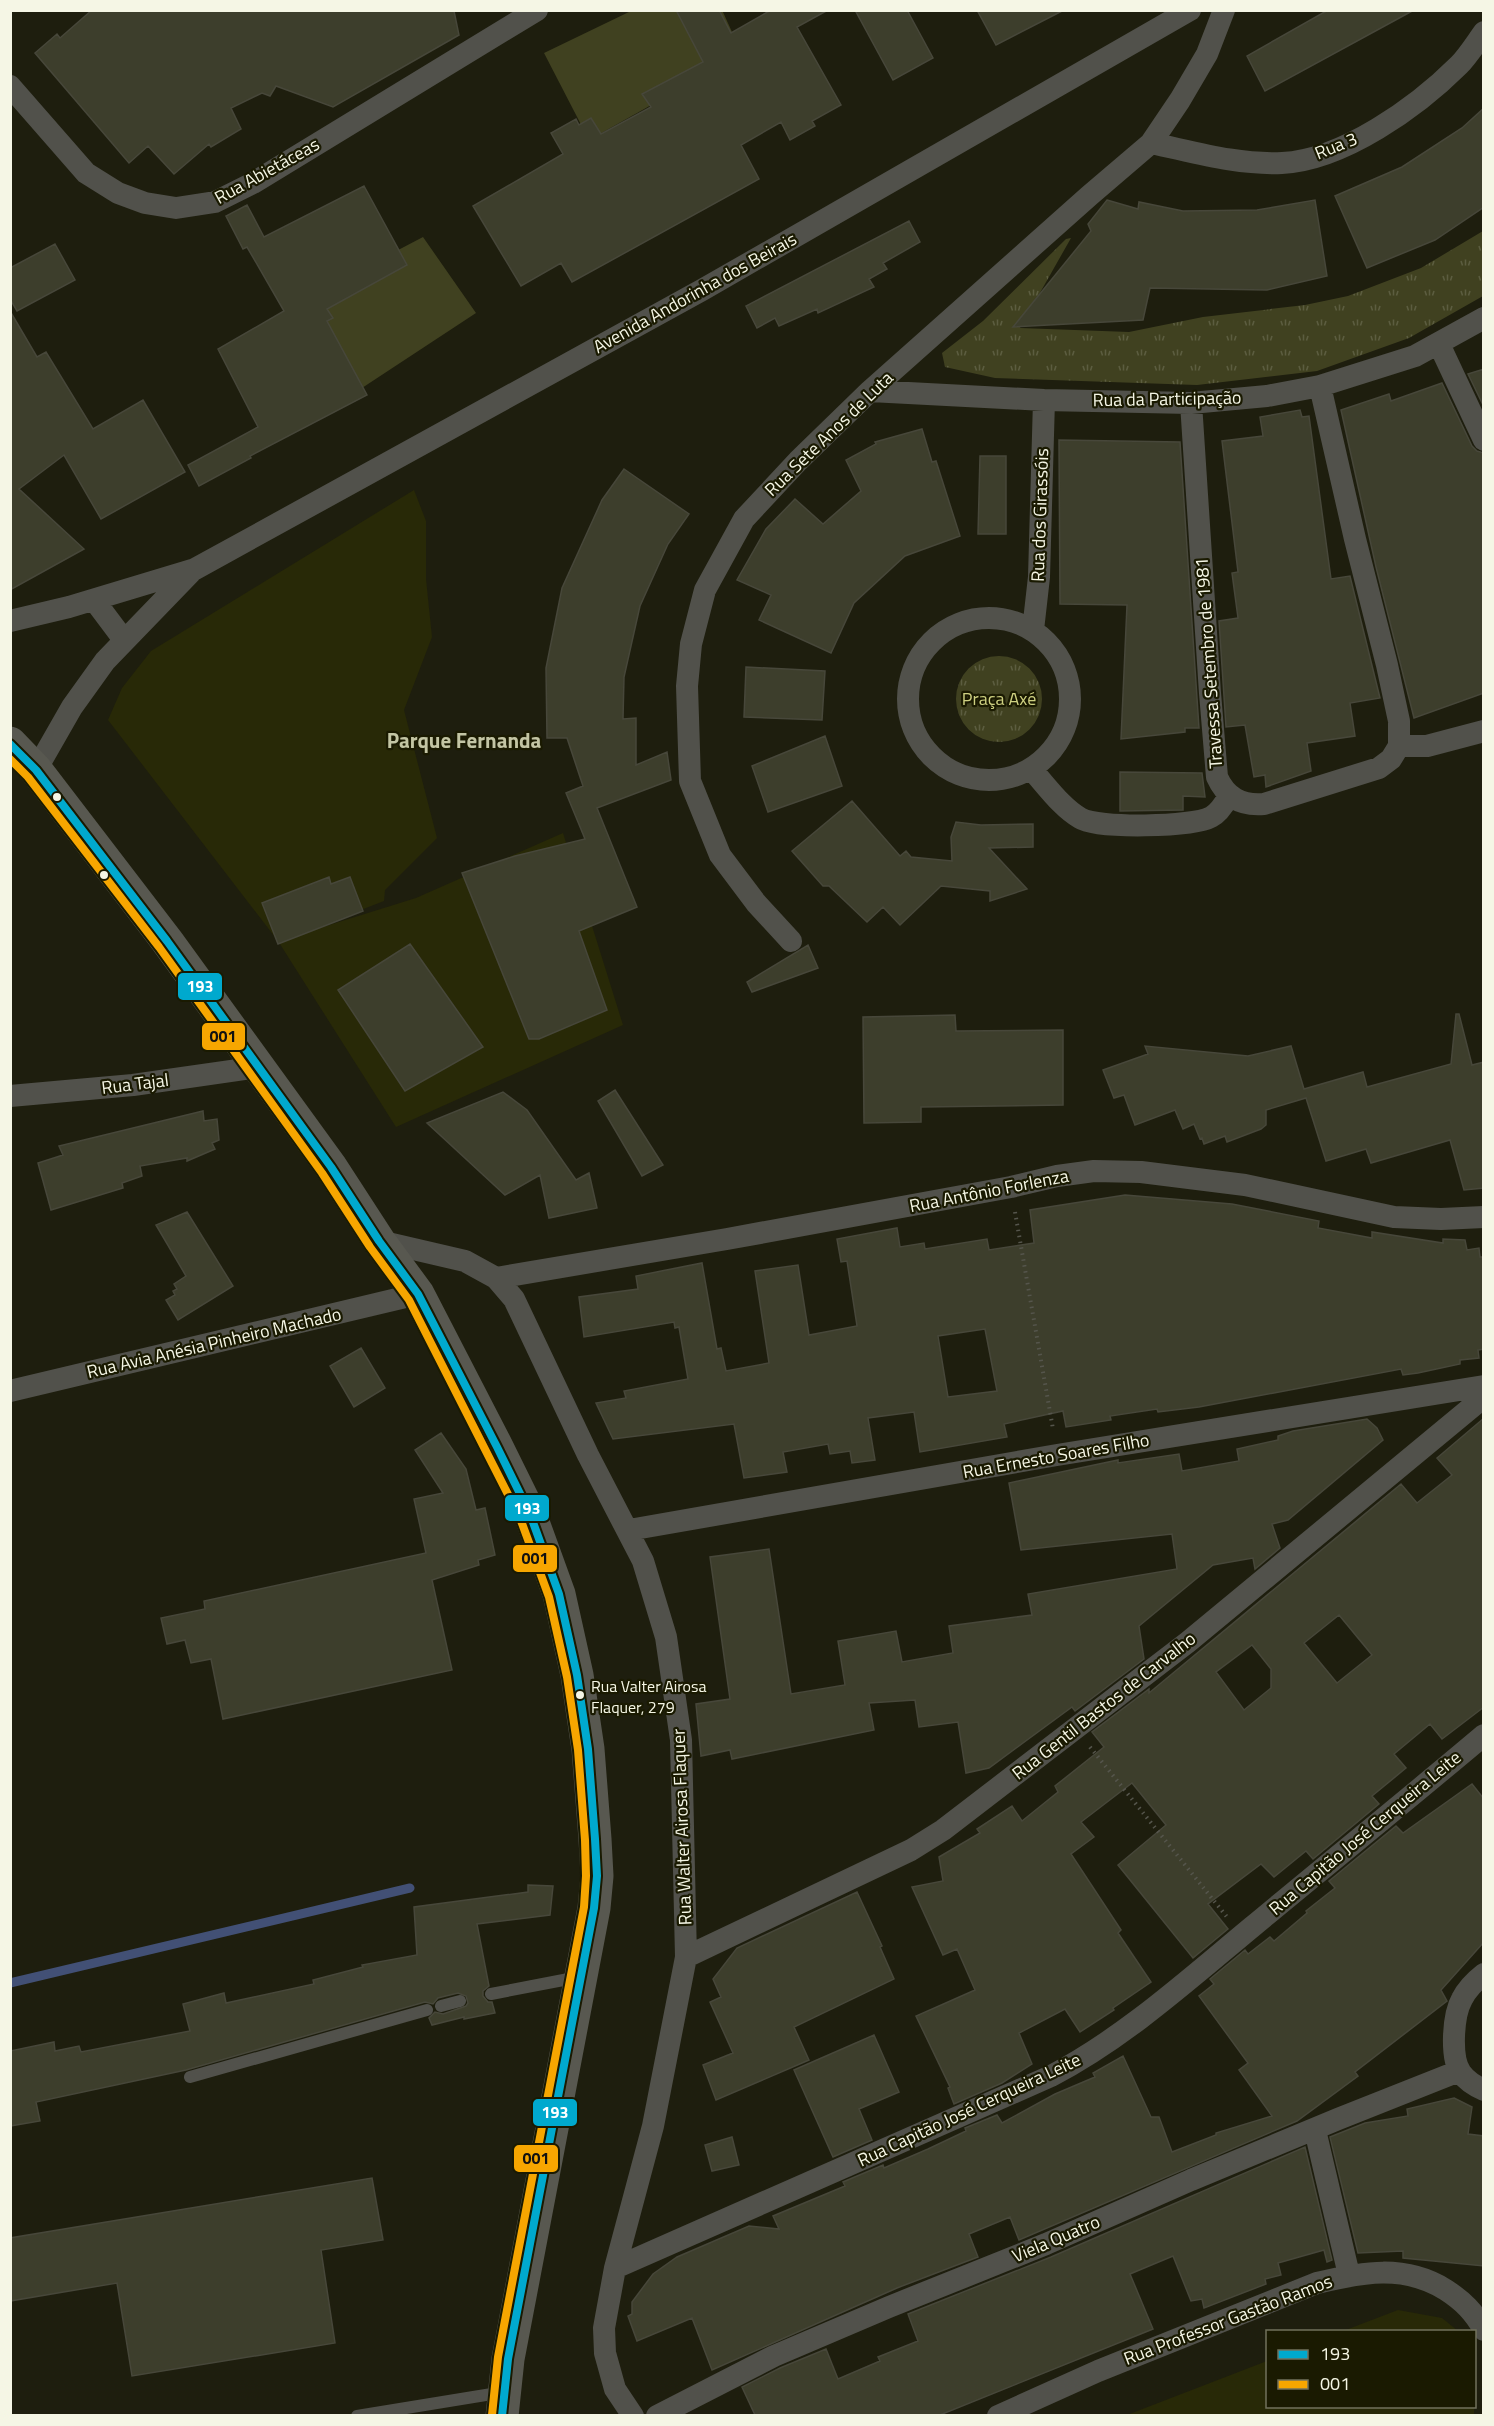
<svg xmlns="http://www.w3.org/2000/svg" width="1494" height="2426" font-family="'Titillium Web',sans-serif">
<defs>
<pattern id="grass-tufts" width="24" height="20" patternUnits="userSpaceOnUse" patternTransform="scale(1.5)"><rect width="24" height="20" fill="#404120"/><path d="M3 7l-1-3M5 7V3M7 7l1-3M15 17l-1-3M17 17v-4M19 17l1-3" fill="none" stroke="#5c5d40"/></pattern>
</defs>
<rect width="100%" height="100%" fill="#1e1e0e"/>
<path fill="#282907" d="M 414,490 L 426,521 L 426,579 L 432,637 L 404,710 L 437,838 L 385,890 L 384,901 L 294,936 L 416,898 L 563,833 L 623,1025 L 396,1127 L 278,941 L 108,720 L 122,688 L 151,651 Z
M 1398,2310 L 1442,2318 L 1458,2331 L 1343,2331 Z
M 1267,2361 L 1268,2406 L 1474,2406 L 1474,2415 L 1127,2415 Z"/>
<path fill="url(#grass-tufts)" d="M 1483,231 L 1483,296 L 1409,338 L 1317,371 L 1197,385 L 995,378 L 945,367 L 942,353 L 983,321 L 1066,239 L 1071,238 L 1020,328 L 1129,332 L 1203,317 L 1305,305 L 1348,296 L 1421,268 Z
M956 699a43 43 0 1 1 86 0a43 43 0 1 1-86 0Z"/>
<path fill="#404120" d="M 722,10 L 742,54 L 589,140 L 544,53 L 631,11 Z
M 423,237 L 476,313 L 289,436 L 320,291 Z"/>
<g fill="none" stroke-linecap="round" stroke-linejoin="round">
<path stroke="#425075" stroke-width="9" d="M 10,1983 L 410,1888"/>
</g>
<path fill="#3d3e2c" stroke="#47473a" stroke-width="1.5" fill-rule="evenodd" d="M 92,10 L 445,10 L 454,11 L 459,35 L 333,107 L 276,86 L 270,96 L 262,93 L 231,108 L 241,129 L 211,147 L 209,144 L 174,174 L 148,146 L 129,163 L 35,53 L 57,34 L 60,38 Z
M 676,10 L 719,10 L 731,33 L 771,10 L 828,10 L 797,27 L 841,105 L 812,121 L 815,126 L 790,140 L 781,122 L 741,145 L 759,179 L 572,282 L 561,263 L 521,286 L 473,206 L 563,154 L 551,133 L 576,119 L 579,125 L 591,118 L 601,134 L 651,107 L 642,94 L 703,62 Z
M 855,10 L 907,10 L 933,58 L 893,80 Z
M 977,10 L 1064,10 L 996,45 Z
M 1328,10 L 1414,10 L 1265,91 L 1247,56 Z
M 1484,108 L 1484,207 L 1435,240 L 1367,268 L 1335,196 L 1402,167 L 1462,128 Z
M 364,186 L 407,265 L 327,309 L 333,318 L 327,321 L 367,395 L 250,456 L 251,458 L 199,486 L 188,465 L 258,427 L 218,349 L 284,311 L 247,247 L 243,249 L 226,216 L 247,205 L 264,237 Z
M 1107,200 L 1138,209 L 1139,202 L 1183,211 L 1257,210 L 1315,200 L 1327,276 L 1267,290 L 1150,288 L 1143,320 L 1013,327 L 1091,231 L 1088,224 Z
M 909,221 L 920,242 L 883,263 L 887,269 L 869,279 L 874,287 L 818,313 L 817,309 L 779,326 L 775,318 L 757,328 L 746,306 Z
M 55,244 L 75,280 L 17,311 L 10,299 L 10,268 Z
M 10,311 L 37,357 L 46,352 L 93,429 L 143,400 L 185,472 L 101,519 L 64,455 L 19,489 L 84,549 L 10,590 Z
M 1484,369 L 1484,407 L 1468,374 Z
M 1442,383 L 1472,446 L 1477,451 L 1484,453 L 1484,693 L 1414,718 L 1376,567 L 1341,410 L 1389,394 L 1391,401 Z
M 1300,410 L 1302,417 L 1309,416 L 1331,579 L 1350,576 L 1380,698 L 1350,703 L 1355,736 L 1307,743 L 1311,771 L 1266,787 L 1265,775 L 1254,777 L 1245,725 L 1226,727 L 1219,621 L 1238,618 L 1232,573 L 1238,572 L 1222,441 L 1263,436 L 1260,417 Z
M 922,429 L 932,462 L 936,461 L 960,536 L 905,556 L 854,603 L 831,653 L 759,620 L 771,595 L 737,580 L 766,529 L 795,499 L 823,524 L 861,491 L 846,460 L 876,444 L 875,442 Z
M 1059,440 L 1180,442 L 1199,728 L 1185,728 L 1185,732 L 1121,739 L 1127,605 L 1060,604 Z
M 980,456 L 1006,456 L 1006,534 L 978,534 Z
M 624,469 L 689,514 L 668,544 L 640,606 L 624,677 L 623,719 L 636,718 L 636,765 L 667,752 L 671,780 L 597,808 L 637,907 L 579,931 L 607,1010 L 539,1039 L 529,1039 L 462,873 L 515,856 L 585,839 L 566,793 L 583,786 L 567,738 L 547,738 L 546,668 L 562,588 L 602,500 Z
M 746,667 L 825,671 L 822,720 L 744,717 Z
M 825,736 L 842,786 L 768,812 L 752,766 Z
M 1120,772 L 1202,773 L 1205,797 L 1183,796 L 1183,810 L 1120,811 Z
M 852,801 L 900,856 L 906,851 L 911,857 L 952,861 L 951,837 L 956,822 L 981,825 L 1033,824 L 1033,847 L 989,848 L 1027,889 L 990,901 L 990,891 L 941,886 L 900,925 L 883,907 L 867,922 L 829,886 L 823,886 L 792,851 Z
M 329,877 L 331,884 L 350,877 L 363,911 L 278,944 L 262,903 Z
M 410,944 L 483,1047 L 405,1091 L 338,990 Z
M 808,945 L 818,968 L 752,992 L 747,982 Z
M 1456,1014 L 1459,1014 L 1472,1065 L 1484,1062 L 1484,1188 L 1464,1190 L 1450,1140 L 1371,1163 L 1366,1149 L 1326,1161 L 1306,1098 L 1266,1110 L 1266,1125 L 1261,1129 L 1227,1142 L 1225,1136 L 1204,1144 L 1202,1138 L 1200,1139 L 1194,1124 L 1183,1129 L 1175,1110 L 1135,1125 L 1124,1095 L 1114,1098 L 1103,1070 L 1148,1054 L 1145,1046 L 1248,1056 L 1291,1046 L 1304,1089 L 1363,1072 L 1367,1087 L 1451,1064 Z
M 955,1015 L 956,1031 L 1063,1030 L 1063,1105 L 921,1107 L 921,1122 L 864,1123 L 863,1017 Z
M 615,1090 L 663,1165 L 642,1176 L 598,1101 Z
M 503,1092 L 527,1110 L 576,1180 L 589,1173 L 597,1208 L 549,1218 L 540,1175 L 505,1195 L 427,1123 Z
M 203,1111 L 204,1121 L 217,1119 L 219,1140 L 212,1143 L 215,1149 L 187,1161 L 187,1158 L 140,1166 L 142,1176 L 122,1183 L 123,1188 L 51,1210 L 38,1163 L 63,1155 L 59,1146 Z
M 1125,1195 L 1232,1204 L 1319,1221 L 1318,1228 L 1372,1238 L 1372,1232 L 1443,1243 L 1443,1239 L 1465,1240 L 1467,1250 L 1479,1248 L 1480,1257 L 1484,1257 L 1484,1349 L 1478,1350 L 1479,1358 L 1460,1360 L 1460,1364 L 1418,1373 L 1403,1375 L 1401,1369 L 1199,1407 L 1158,1412 L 1157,1409 L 1110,1416 L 1111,1420 L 1066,1427 L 1063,1411 L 1004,1424 L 1007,1437 L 920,1452 L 914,1412 L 868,1418 L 875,1460 L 852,1463 L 850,1451 L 830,1454 L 828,1444 L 783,1452 L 787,1472 L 744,1478 L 734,1424 L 613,1439 L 596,1403 L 626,1398 L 624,1391 L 688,1379 L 679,1327 L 675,1328 L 674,1322 L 584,1337 L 579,1297 L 638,1289 L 636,1276 L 702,1263 L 717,1349 L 721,1348 L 726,1371 L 769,1363 L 755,1271 L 798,1265 L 809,1335 L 857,1326 L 847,1261 L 841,1262 L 837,1239 L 897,1228 L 900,1247 L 924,1243 L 925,1249 L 987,1239 L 989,1250 L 1034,1243 L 1030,1210 ZM 985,1329 L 997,1391 L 948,1397 L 938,1336 Z
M 187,1212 L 233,1286 L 178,1320 L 166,1300 L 175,1295 L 173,1291 L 177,1289 L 174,1284 L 186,1276 L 156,1225 Z
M 361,1348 L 385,1388 L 354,1407 L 330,1366 Z
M 1484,1418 L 1484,1707 L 1442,1739 L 1430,1724 L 1394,1754 L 1406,1768 L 1372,1796 L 1379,1804 L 1313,1859 L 1306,1851 L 1274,1877 L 1261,1864 L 1208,1904 L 1228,1929 L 1193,1958 L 1118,1865 L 1166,1825 L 1132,1783 L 1081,1822 L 1094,1837 L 1071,1854 L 1121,1930 L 1118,1933 L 1151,1982 L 1113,2008 L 1114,2010 L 1080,2032 L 1065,2009 L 1019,2033 L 1032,2064 L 1002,2083 L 954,2104 L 948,2088 L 950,2087 L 916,2016 L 975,1990 L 957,1949 L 943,1955 L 912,1887 L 943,1881 L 939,1857 L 980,1833 L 977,1829 L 1012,1806 L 1022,1821 L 1058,1792 L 1055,1786 L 1104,1747 L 1092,1732 L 1149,1689 L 1149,1693 L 1401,1484 L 1417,1503 L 1452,1475 L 1437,1458 ZM 1339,1615 L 1372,1655 L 1337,1683 L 1304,1643 ZM 1252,1645 L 1271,1669 L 1271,1688 L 1244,1710 L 1216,1672 Z
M 1367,1419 L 1377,1428 L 1383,1440 L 1288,1520 L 1272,1524 L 1280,1548 L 1255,1569 L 1253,1558 L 1213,1565 L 1139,1626 L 1144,1659 L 1075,1711 L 1072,1707 L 989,1768 L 966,1773 L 958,1722 L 919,1727 L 915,1700 L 869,1703 L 874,1730 L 732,1759 L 730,1750 L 701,1756 L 696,1704 L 730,1699 L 710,1557 L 769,1549 L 791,1694 L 845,1685 L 838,1641 L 896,1631 L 902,1662 L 953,1653 L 949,1626 L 1032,1615 L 1028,1594 L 1177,1569 L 1172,1534 L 1021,1550 L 1009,1483 L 1118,1460 L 1118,1463 L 1179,1454 L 1182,1471 L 1239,1461 L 1237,1449 L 1278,1440 L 1278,1436 L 1293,1431 Z
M 441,1433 L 466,1469 L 476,1510 L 485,1508 L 495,1555 L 478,1560 L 479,1565 L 432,1580 L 452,1670 L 223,1719 L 211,1659 L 191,1663 L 185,1640 L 167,1644 L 161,1618 L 205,1609 L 204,1601 L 426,1553 L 414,1499 L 443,1493 L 415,1450 Z
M 1472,1784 L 1484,1799 L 1484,1942 L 1441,1990 L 1447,2001 L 1355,2072 L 1358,2076 L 1297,2121 L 1019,2240 L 1010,2217 L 969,2234 L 978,2257 L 897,2288 L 712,2370 L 692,2318 L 637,2341 L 628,2316 L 632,2314 L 632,2302 L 653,2274 L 677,2257 L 749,2226 L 779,2229 L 773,2216 L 845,2186 L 843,2182 L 883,2165 L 884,2168 L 928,2149 L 966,2131 L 965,2128 L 997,2115 L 1002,2123 L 1055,2094 L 1095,2077 L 1093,2073 L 1123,2056 L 1151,2117 L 1159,2117 L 1172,2152 L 1216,2135 L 1216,2133 L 1272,2116 L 1239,2070 L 1248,2063 L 1199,1996 L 1214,1984 L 1210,1979 L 1245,1950 L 1248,1954 L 1270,1937 L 1274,1941 L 1307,1913 L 1306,1911 L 1335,1888 L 1329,1881 L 1396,1826 L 1403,1833 Z
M 528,1885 L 553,1886 L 550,1915 L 477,1924 L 489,1986 L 483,1991 L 483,1996 L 488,2002 L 492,2002 L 495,2013 L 464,2019 L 464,2017 L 432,2025 L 429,2018 L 435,2012 L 443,2014 L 466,2006 L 468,2003 L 466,1996 L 458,1993 L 438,1998 L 433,2004 L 425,2002 L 186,2070 L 36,2102 L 40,2121 L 10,2126 L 10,2051 L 54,2042 L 55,2051 L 79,2046 L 81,2052 L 190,2031 L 183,2004 L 224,1993 L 226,2003 L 314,1984 L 313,1980 L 363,1967 L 362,1965 L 417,1955 L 414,1907 L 528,1892 Z
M 857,1892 L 882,1946 L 880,1947 L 894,1979 L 794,2027 L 809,2060 L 716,2100 L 703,2065 L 733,2053 L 710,2002 L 721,1997 L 713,1979 L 737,1948 Z
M 874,2035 L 899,2092 L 859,2109 L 872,2140 L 833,2157 L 794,2070 Z
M 1454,2098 L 1472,2107 L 1468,2134 L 1484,2136 L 1484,2266 L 1403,2258 L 1403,2251 L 1358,2253 L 1330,2137 L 1365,2123 L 1408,2116 L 1407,2109 Z
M 732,2137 L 739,2165 L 712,2171 L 705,2145 Z
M 1305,2147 L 1332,2260 L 1327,2262 L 1324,2250 L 1278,2263 L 1281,2275 L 1265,2279 L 1266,2284 L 1204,2308 L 1202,2299 L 1191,2301 L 1173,2256 L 1130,2274 L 1153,2329 L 940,2415 L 755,2415 L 742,2387 L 780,2368 L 826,2349 L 838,2379 L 880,2361 L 878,2357 L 918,2341 L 908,2314 L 1051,2257 Z
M 372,2178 L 383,2240 L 321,2250 L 335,2343 L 132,2376 L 117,2283 L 10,2301 L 10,2238 Z"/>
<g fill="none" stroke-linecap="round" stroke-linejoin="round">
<path stroke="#55554c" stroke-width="4" stroke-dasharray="1.5 4.5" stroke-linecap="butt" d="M 1015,1212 L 1053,1429
M 1090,1747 L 1227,1917"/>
<path stroke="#51514b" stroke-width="12" d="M 491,1994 L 579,1977
M 441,2006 L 460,2001
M 190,2077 L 427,2010
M 357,2416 L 504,2392"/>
<path stroke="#51514b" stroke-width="22" d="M 10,86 L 86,173 L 118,193 L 145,203 L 176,208 L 215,202 L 253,183 L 537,10
M 1151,143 C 1194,152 1237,165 1282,163 C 1343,160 1417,107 1459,65 C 1468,56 1476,43 1484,32
M 1439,344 L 1484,440
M 870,391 L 1044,400 L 1191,403 L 1267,396 L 1320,386 L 1415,356 L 1484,318
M 1191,403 L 1210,693 L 1217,777 C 1226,797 1241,806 1264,804 L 1379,768 L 1391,759 L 1399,746 L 1399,721 L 1387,665 L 1355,539 L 1320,386
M 94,600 L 124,640
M908 699a81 81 0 1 1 162 0a81 81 0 1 1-162 0Z
M 10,621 L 69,607 L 195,569 L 702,290 L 1190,10
M 1033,630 L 1039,577 L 1044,400
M 1399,746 L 1427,746 L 1484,731
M 1031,769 C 1046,785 1061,807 1080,818 C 1097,829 1193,827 1211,817 C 1219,813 1225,803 1229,796
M 36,770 L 72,707 L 105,661 L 191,572
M 791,941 L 756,903 L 720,855 L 690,781 L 687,686 L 691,644 L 705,590 L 744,519 L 798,461 L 870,391 L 1089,196 L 1151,143 L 1180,100 L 1207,54 L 1224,10
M 10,1096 L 133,1085 L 258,1067
M 379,1241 L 465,1261 L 496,1278 L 514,1299 L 588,1455 L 643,1561 L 666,1637 L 681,1740 L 686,1957 L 653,2126 L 615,2268 L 604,2328 L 605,2353 L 615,2389 L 633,2416
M 496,1278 L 727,1239 L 1011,1187 L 1057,1176 L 1094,1171 L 1141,1172 L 1245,1185 L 1394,1217 L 1441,1219 L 1484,1217
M 10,1391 L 418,1294
M 629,1530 L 1057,1455 L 1484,1386
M 686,1957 L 911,1850 L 943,1830 L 1188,1642 L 1484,1397
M 1484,1974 C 1475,1981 1467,1989 1462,1999 C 1453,2015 1450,2058 1461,2073 C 1466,2080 1475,2086 1484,2090
M 1315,2130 L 1349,2275
M 615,2268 L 1051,2076 C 1124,2038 1188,1980 1252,1927 C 1329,1863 1407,1800 1484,1735
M 657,2416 L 774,2356 L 889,2307 L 1046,2244 L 1191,2180 L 1338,2119 L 1459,2071
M 998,2416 L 1098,2371 L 1317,2283 C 1362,2272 1405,2264 1446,2290 C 1463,2301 1474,2312 1484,2330"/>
<path stroke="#585850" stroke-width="33" d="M 10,743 L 36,770 L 167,941 L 331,1167 L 379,1241 L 418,1294 L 497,1447 L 530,1514 L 559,1594 L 577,1675 L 588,1749 L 595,1839 L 597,1876 L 594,1908 L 508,2359 L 502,2416"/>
<g stroke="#1a1a01" stroke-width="12">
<path id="bus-1" d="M 10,744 L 36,770 L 167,941 L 331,1167 L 379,1241 L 418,1294 L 497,1447 L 530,1514 L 559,1594 L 577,1675 L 588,1749 L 595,1839 L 597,1876 L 594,1908 L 508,2359 L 502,2416"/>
</g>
<g stroke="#1a1a01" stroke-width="12">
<path id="bus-2" d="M 10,759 L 28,777 L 159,947 L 322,1173 L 370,1247 L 409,1300 L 520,1518 L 549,1597 L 567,1677 L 578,1750 L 585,1840 L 586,1876 L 584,1907 L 498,2357 L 492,2415"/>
</g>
<use href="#bus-1" stroke="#00a9ce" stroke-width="8"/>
<use href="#bus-2" stroke="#f7a600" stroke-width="8"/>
</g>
<g fill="#f5f6e5" stroke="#1a1a01" stroke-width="2">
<circle cx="57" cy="797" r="5"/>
<circle cx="104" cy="875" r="5"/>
<circle cx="580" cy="1695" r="5"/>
</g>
<g text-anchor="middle" stroke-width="4.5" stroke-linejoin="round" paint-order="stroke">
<g font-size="16" fill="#f5f6e5" stroke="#1a1a01" text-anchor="start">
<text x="591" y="1692">Rua Valter Airosa<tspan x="591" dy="21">Flaquer, 279</tspan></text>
</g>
<g font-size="18" fill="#f5f6e5" stroke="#1a1a01">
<text transform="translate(1336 146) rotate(-22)" y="6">Rua 3</text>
<text transform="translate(267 171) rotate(-29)" y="6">Rua Abietáceas</text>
<text transform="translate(695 293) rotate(-29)" y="6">Avenida Andorinha dos Beirais</text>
<text transform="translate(1167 399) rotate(-1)" y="6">Rua da Participação</text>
<text transform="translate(829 434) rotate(-44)" y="6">Rua Sete Anos de Luta</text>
<text transform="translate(1040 515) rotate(-88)" y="6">Rua dos Girassóis</text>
<text transform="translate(1209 663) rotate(-94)" y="6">Travessa Setembro de 1981</text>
<text transform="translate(135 1084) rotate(-7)" y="6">Rua Tajal</text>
<text transform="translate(989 1191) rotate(-11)" y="6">Rua Antônio Forlenza</text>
<text transform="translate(214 1343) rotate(-13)" y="6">Rua Avia Anésia Pinheiro Machado</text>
<text transform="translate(1056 1456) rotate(-10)" y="6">Rua Ernesto Soares Filho</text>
<text transform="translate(1104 1706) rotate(-38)" y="6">Rua Gentil Bastos de Carvalho</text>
<text transform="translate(682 1827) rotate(-92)" y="6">Rua Walter Airosa Flaquer</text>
<text transform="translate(1365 1833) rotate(-40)" y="6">Rua Capitão José Cerqueira Leite</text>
<text transform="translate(969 2110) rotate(-25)" y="6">Rua Capitão José Cerqueira Leite</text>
<text transform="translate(1056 2239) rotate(-23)" y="6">Viela Quatro</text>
<text transform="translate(1228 2320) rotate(-21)" y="6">Rua Professor Gastão Ramos</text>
</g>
<g font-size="18" fill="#ced081" stroke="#1a1a01">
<text x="999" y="705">Praça Axé</text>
</g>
<g font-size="21" font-weight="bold" fill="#c3c5a4" stroke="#1a1a01">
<text x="464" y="748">Parque Fernanda</text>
</g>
</g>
<g stroke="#1a1a01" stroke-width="2">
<rect x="177" y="972" width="46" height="29" rx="6" fill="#00a9ce"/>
<rect x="201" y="1022" width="45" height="29" rx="6" fill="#f7a600"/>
<rect x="504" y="1494" width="46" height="28" rx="6" fill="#00a9ce"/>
<rect x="512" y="1544" width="46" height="29" rx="6" fill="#f7a600"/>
<rect x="532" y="2098" width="46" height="29" rx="6" fill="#00a9ce"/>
<rect x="513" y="2144" width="46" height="29" rx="6" fill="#f7a600"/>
</g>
<g font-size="16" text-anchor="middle" font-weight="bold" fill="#fff">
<text x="200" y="992">193</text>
<text x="527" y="1514">193</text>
<text x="555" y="2118">193</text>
</g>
<g font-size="16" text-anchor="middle" font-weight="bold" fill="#111">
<text x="223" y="1042">001</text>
<text x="535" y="1564">001</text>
<text x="536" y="2164">001</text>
</g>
<rect width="1494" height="2426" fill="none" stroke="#f5f6e5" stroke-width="24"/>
<rect x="1266" y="2330" width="210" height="78" fill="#1a1a01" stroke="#72725c" stroke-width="1.5"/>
<rect x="1278" y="2350" width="30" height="9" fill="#00a9ce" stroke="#72725c" stroke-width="1.5"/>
<text x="1320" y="2360" font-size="18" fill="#f5f6e5">193</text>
<rect x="1278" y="2380" width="30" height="9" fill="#f7a600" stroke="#72725c" stroke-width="1.5"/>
<text x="1320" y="2390" font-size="18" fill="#f5f6e5">001</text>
</svg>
